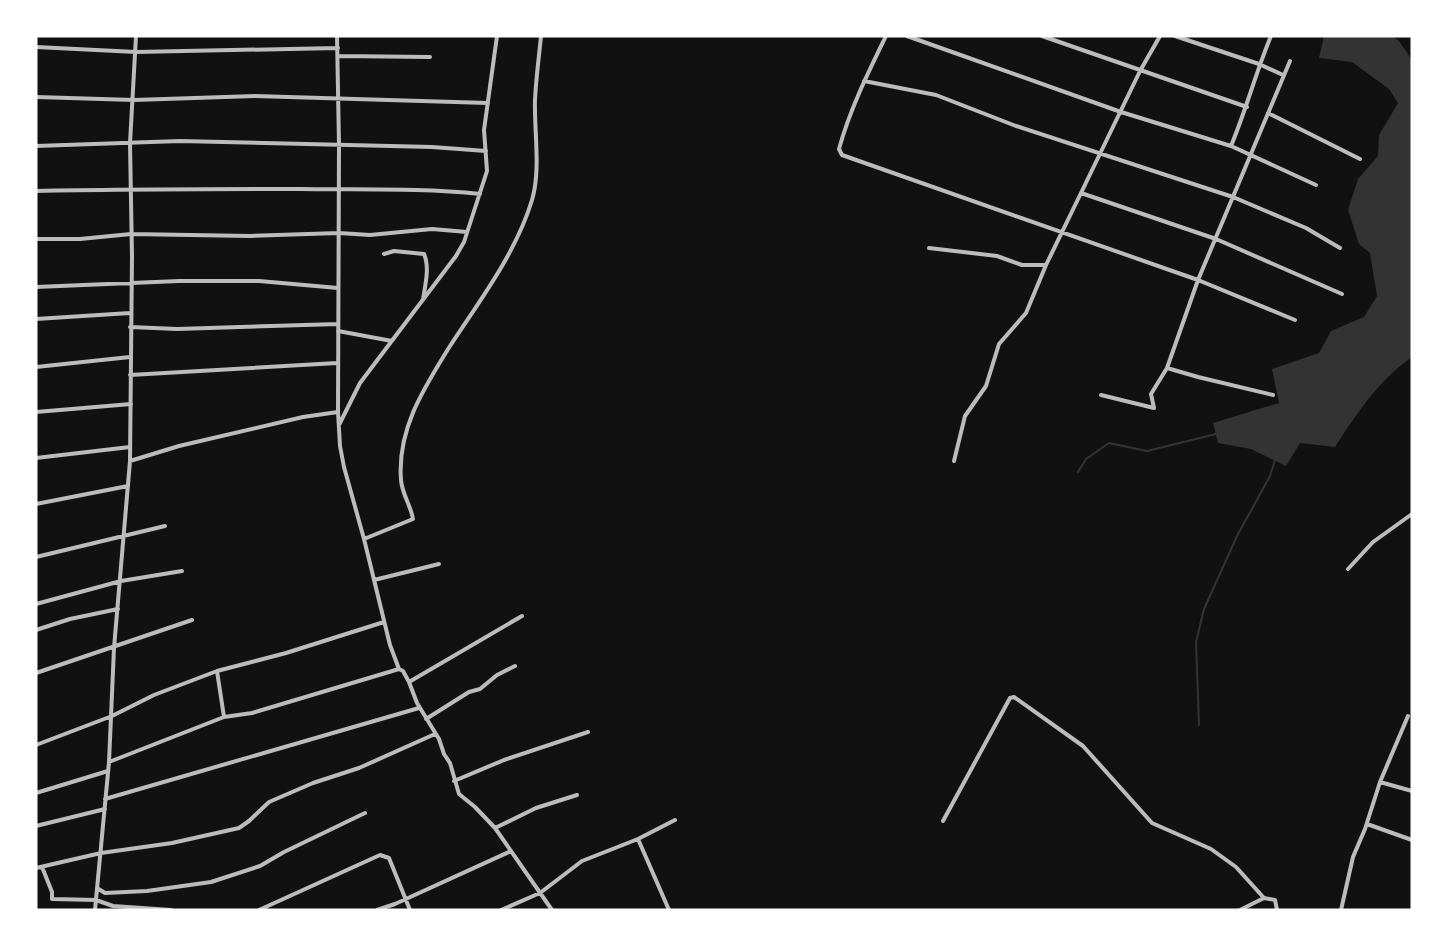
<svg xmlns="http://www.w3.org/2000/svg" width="1448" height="946" font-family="Manrope,sans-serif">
<rect width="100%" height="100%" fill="#111"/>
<path fill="#333" d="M 1324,36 L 1392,36 L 1399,41 L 1412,60 L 1412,357 C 1377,382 1358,412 1335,447 L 1300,443 L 1286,466 L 1251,449 L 1218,443 L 1213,423 L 1279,403 L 1272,369 L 1319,353 L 1331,331 L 1364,317 L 1377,296 L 1370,253 L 1359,244 L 1348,210 L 1358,179 L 1378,156 L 1379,135 L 1398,103 L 1389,89 L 1352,62 L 1319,58 Z"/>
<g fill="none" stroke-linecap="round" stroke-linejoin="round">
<path stroke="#333" stroke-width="2" d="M 1078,472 L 1086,459 L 1109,443 L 1147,451 L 1216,434
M 1199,725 L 1196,642 L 1204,609 L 1237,536 L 1270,476 L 1275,460"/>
<path stroke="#bcbcbc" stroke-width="4" d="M 337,36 L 339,145 L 338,412 L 340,446 L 344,467 L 364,539 L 390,645 L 399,669 L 403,671 L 409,682 L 417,703 L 439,739 L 444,754 L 450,763 L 459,794 L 475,807 L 495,828 L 552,910
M 886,36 C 868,73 850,109 839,149 L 842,155 L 1198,280 L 1295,320
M 907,36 L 1121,112 L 1231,146 L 1316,185
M 1042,36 L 1247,107
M 1175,36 L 1259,64 L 1283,75
M 36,47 L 136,52 L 338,48
M 338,56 L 430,57
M 864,81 L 936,95 L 1016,126 L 1233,197 L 1306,228 L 1340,248
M 36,97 L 134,100 L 255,96 L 488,103
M 1268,113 L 1360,159
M 36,146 L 180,141 L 432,147 L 486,151
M 1231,146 C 1246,110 1256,72 1271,36
M 36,191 C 125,189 213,189 301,189 C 361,190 421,188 480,194
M 1081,193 L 1216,239 L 1342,294
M 36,239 L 80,239 L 131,234 L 250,236 L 339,233 L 370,235 L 432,229 L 467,232
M 929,248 L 997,256 L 1022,265 L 1046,265
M 384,254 L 394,251 L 424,254 C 430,268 425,285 423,300
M 36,287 L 179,281 L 259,281 L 338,288
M 36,319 L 130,313
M 130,327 L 177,329 L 338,324
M 338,331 L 392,341
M 36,367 L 130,357
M 1167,368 L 1198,377 L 1273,395
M 130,375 L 337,363
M 1101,395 L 1154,408 L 1151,394 L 1167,368 L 1198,280 L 1290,61
M 36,412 L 131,404
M 340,423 L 360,383 L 456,256 L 464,242 L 487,171 L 484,130 L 497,36
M 36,458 L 130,447
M 130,461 L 179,446 L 303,417 L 338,412
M 954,461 L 965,416 L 986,386 L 999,344 L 1026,313 L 1046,265 L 1081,193 L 1140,71 L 1160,36
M 36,504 L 128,486
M 364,539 L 413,519 C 411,506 402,494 401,480 C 397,429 424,388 450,346 C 480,300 516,253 532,200 C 541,170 534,131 535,100 C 536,78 539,57 541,36
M 36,557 L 165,526
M 1348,569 L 1373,542 L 1412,514
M 374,580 L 439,564
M 36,604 L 121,581 L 182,571
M 36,630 L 70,619 L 118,609
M 217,671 L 224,717
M 36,673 L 192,620
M 409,682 L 522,616
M 426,719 L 469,692 L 480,689 L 497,675 L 515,666
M 36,745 L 112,716 L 154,695 L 217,671 L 286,653 L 384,622
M 109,762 L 224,717 L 252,713 L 399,669
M 454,781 L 504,760 L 588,732
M 1380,782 L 1412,791
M 36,793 L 108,771
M 105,799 L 419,708
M 943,821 L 1010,698 L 1014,697 L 1083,746 L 1152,823 L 1211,849 L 1236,867 L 1264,898 L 1275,900 L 1277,910
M 1367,824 L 1412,840
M 36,826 L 105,809
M 495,828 L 536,808 L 577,795
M 638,839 L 669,910
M 42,867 L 52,892 L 52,899 L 96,900 L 113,906 L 171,910
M 36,868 L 101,853 L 172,843 L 239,828 L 249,821 L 269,802 L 313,783 L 359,768 L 435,734
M 97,888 L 105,893 L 147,891 L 211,882 L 260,866 L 284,852 L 365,813
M 95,910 L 109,762 L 114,648 L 130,461 L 132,256 L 130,143 L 136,36
M 259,910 L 380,855 L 389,858 L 410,910
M 377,910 L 395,904 L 511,851
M 501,910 L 540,893 L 582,861 L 638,839 L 675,820
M 1240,910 L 1264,898
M 1341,910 L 1353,857 L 1365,829 L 1380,782 L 1408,716"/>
</g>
<rect width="1448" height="946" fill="none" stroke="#ffffff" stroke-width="75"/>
</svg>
